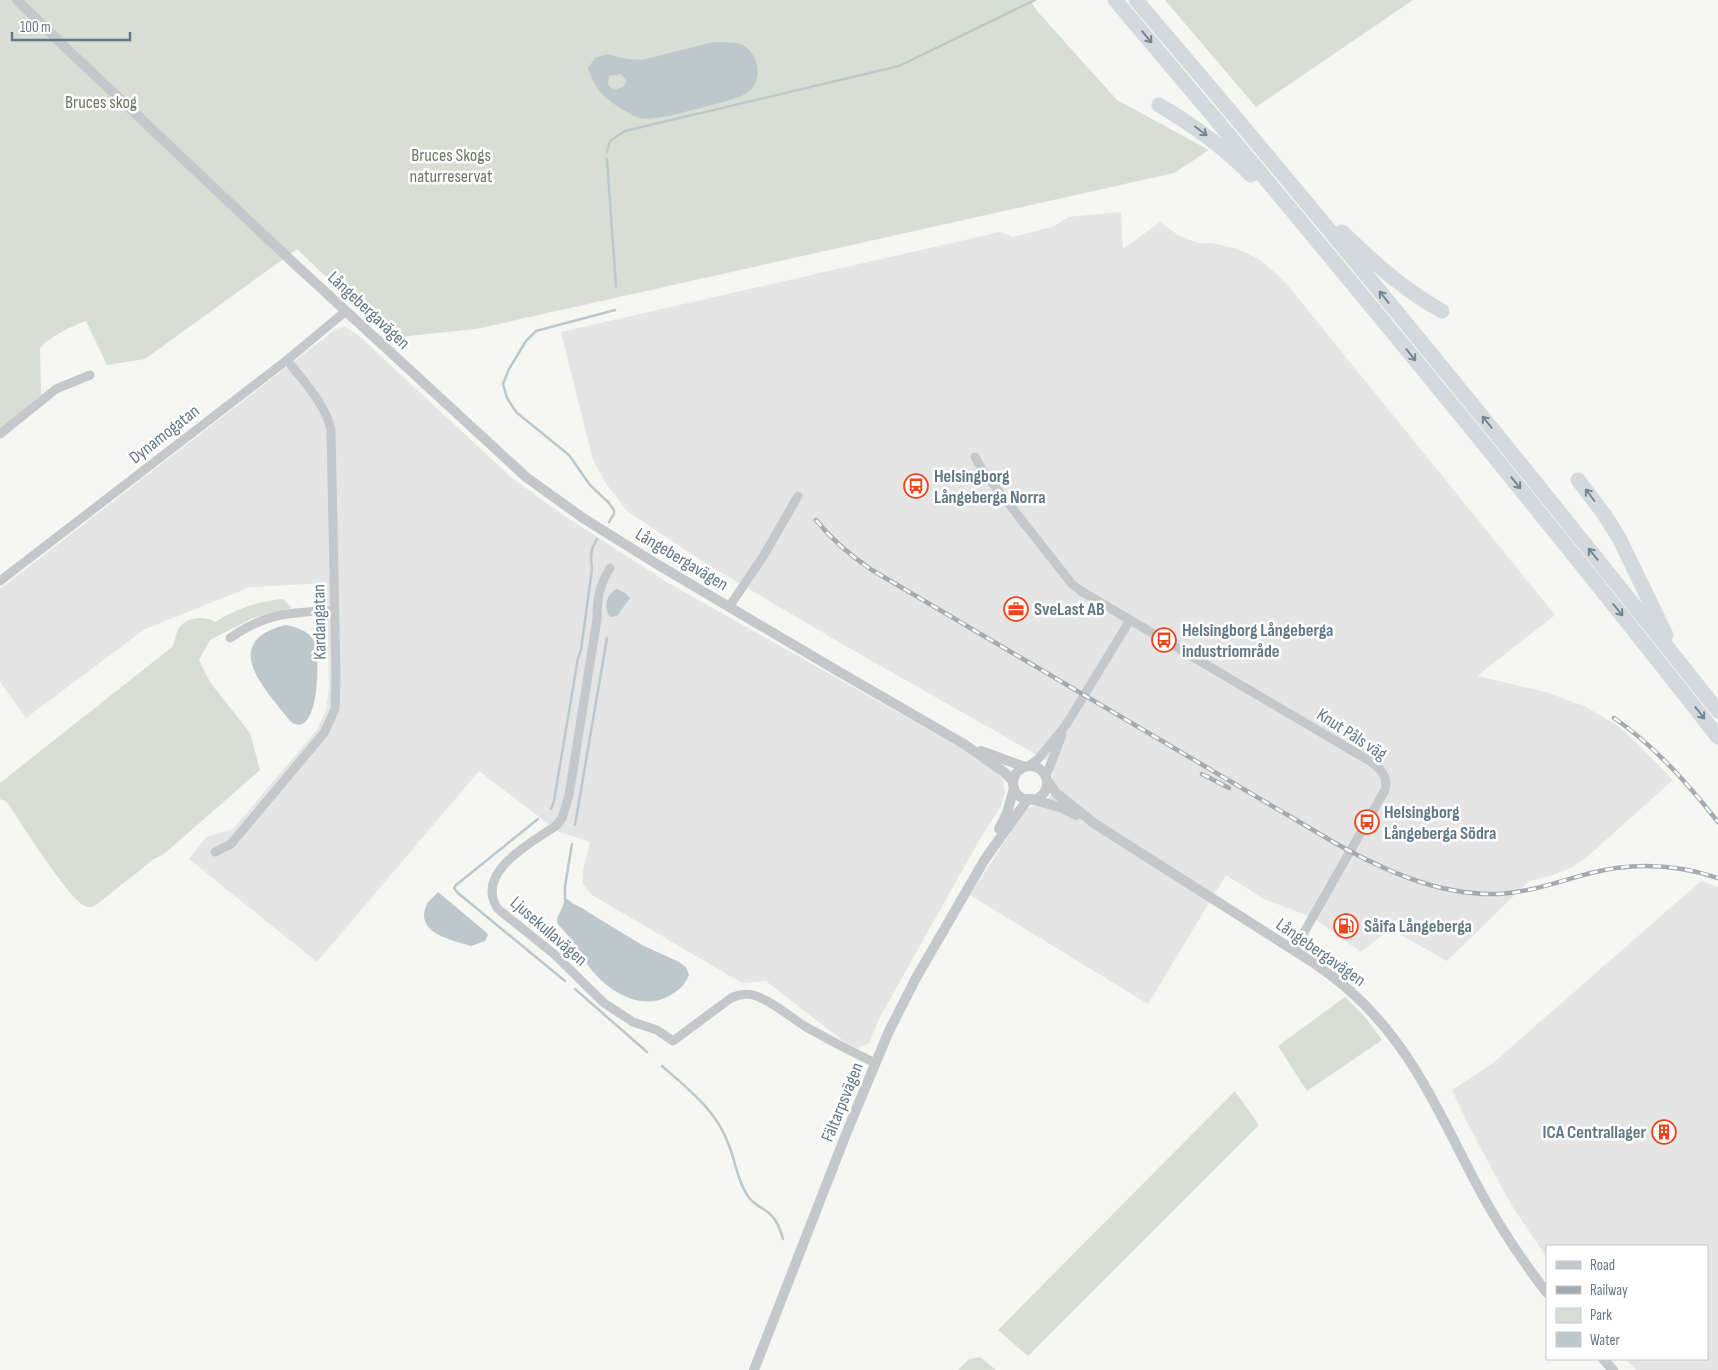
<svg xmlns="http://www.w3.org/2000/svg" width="1718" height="1370" font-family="'Sofia Sans Condensed',sans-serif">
<rect width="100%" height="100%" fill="#f6f6f3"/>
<path fill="#e4e5e4" d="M 1121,212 L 1123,249 L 1160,222 L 1178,235 L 1198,243 L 1212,243 L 1234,248 L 1249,254 L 1263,262 L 1285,282 L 1555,615 L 1477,676 L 1549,693 L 1586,707 L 1618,726 L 1633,739 L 1673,780 L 1587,857 L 1573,867 L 1550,876 L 1529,881 L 1447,961 L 1394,931 L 1390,930 L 1385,933 L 1361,952 L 1312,917 L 1264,899 L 1226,875 L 1148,1004 L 970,895 L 1026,809 L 1045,801 L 1050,796 L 1052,793 L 1053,770 L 1046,760 L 844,645 L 710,566 L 627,511 L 605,482 L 593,460 L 561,332 L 1000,232 L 1013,237 L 1055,226 L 1068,217 Z
M 345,327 L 358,335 L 512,478 L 563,515 L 670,584 L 977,757 L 1002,777 L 1005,792 L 1001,806 L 977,844 L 880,1017 L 869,1043 L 858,1048 L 847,1044 L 766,981 L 742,983 L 592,895 L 583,884 L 583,871 L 590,842 L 559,832 L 479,771 L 317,962 L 189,859 L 206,837 L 233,829 L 317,730 L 326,710 L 329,689 L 327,583 L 250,587 L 145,629 L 26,718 L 0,682 L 0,589 L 336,329 Z
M 1701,881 L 1718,887 L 1718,1370 L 1636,1370 L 1626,1359 L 1707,1359 L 1707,1246 L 1547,1246 L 1547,1258 L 1514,1209 L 1502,1188 L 1468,1124 L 1452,1090 L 1493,1063 Z"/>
<path fill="#d8ded3" d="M 0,0 L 1030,0 L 1037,11 L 1117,100 L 1209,150 L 1174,173 L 476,329 L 390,338 L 297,249 L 145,359 L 107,365 L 86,321 C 70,327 52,335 40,348 L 41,395 L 0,429 Z
M 1165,0 L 1413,0 L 1256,107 Z
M 283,599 L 292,608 L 253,618 L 210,640 L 199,660 L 210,682 L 250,733 L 260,770 L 164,854 L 154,859 L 96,905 C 92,907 89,908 85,906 C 70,901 19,820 7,802 L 0,799 L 0,783 L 172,647 C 175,642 175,638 177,632 C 182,618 203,614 215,622 C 236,609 258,601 283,599 Z
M 1345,997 L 1365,1017 L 1382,1040 L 1307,1091 L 1278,1046 Z
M 1235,1091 L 1259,1125 L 1028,1356 L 998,1330 Z
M 980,1357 L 996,1370 L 958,1370 L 969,1359 Z"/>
<path fill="#bcc8cc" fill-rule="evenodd" d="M 714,42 C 722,42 730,42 737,43 C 757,48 764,75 751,90 C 743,98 719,103 708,106 C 688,111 666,118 645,119 C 635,119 610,102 603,95 C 596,88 591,77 588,68 L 595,58 L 607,54 L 627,59 L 642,60 ZM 621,74 L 627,81 L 623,87 L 614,90 L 608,85 L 609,76 Z
M 617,589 L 625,593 L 630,598 L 617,616 L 610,617 C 603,608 606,594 617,589 Z
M 285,625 C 295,627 309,630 314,641 C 321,656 319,741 291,722 C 267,691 217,643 285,625 Z
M 438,892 L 487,933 L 488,935 L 485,941 L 471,946 C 452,940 413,933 427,904 C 429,900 435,896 438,892 Z
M 568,899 C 573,906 582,906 588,912 L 642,945 L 679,962 L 686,967 L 689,975 C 684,987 677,992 665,998 C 642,1008 616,995 599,978 C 587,967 580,951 570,938 C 566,933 561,928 557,923 C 556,915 564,909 564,900 Z"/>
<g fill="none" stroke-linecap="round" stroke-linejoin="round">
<path stroke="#bcc8cc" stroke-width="2.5" d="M 607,152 L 610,141 L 625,131 L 899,66 L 1035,0
M 607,159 L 616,287
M 609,522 L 614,514 L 614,510 L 609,503 L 590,485 L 569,455 L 516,412 L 507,398 L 503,384 L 509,369 L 526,341 L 536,331 L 615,310
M 551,809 L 554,801 L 578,658 L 581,650 L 592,569 L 591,557 L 592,549 L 597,539
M 538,819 L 456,885 L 454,888 L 458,893 L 565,981
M 575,825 L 607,638
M 565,899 L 565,886 L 572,844
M 575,989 L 647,1052
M 662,1066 C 688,1089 716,1110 728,1143 C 735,1159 737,1179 746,1193 C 751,1203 760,1206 769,1213 C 777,1220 780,1229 783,1239"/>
<path stroke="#c4c8cb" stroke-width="9" d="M 0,434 L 56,389 L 90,375
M 975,457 L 983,471 L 1072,584 L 1081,591 L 1368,760 C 1379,767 1389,776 1385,790 L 1294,950
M 610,568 C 599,586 597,599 597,619 L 569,795 L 562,818 L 557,825 C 533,842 473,872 498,909 L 554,954 L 604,1003 L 633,1022 L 657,1030 L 673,1041 L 731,998 C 738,995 745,993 753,995 C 771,1000 790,1017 806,1027 C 829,1040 852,1052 875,1063
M 0,581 L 287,360 L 346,311
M 729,607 L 764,555 L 798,496
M 230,638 C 267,612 291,613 335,610
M 1029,766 L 1039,758 L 1066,725 L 1130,620
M 1046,776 L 1062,735
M 215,852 L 231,844 L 324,733 L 335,709 L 336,676 L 331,429 C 324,402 304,382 287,360"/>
<path stroke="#c4c8cb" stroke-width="10" d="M 17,0 L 66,48 L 284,254 L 526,477 L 583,518 L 655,563 L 836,670 L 964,744 L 1004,772 L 1013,781
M 981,751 L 1025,767
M1013 783a17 17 0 1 1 34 0a17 17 0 1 1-34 0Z
M 1047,780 L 1056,793 L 1095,824 L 1317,965 C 1402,1023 1431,1098 1477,1185 C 1497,1223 1521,1259 1547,1293
M 1032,799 L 1062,808 L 1076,815
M 999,829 L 1007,813 L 1014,788
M 1603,1359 L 1613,1370
M 754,1370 L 848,1129 L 889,1031 L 916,978 L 985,859 L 1028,799"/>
<path stroke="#d4d9dd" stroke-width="15" d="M 1115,0 C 1320,242 1522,487 1718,737
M 1136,0 C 1335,233 1528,471 1718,711
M 1159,105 C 1193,125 1224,147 1251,175
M 1342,232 C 1373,262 1404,290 1442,311
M 1578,480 L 1604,514 L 1619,538 L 1666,635"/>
<g stroke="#a4abb0" stroke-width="4.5">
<path id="rail" d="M 816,520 C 832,540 851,556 872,570 L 1335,843 C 1385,871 1440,896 1499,894 C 1531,892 1560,881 1591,873 C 1634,862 1676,864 1718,878
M 1614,718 C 1655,746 1688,784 1718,822
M 1202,774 L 1229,788"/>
</g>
<use href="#rail" stroke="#fff" stroke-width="2.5" stroke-dasharray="8" stroke-linecap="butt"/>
</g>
<defs><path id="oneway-shaft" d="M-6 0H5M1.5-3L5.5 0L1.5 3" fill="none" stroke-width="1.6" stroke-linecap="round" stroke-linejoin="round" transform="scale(1.25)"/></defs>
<g stroke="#748793">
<use href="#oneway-shaft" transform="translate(1147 37) rotate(50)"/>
<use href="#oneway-shaft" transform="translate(1201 131) rotate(37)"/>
<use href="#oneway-shaft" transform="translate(1384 297) rotate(-129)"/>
<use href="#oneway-shaft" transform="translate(1411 355) rotate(51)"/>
<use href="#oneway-shaft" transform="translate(1487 422) rotate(-129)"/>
<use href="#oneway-shaft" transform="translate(1516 483) rotate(51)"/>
<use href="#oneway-shaft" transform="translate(1590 495) rotate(-127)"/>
<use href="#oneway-shaft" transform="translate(1593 554) rotate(-129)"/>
<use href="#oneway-shaft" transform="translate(1618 610) rotate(51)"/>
<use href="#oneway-shaft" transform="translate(1700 713) rotate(52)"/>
</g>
<defs>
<g id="bus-ring" transform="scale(1.25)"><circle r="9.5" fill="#fff" stroke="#ee451b" stroke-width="1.5"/><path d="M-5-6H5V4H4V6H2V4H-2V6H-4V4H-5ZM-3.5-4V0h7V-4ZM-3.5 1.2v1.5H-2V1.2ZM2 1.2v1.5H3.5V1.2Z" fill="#ee451b"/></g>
<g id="office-ring" transform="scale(1.25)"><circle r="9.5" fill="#fff" stroke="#ee451b" stroke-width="1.5"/><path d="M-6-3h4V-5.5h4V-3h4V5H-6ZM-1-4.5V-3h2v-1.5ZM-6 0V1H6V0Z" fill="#ee451b"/></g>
<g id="fuel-ring" transform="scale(1.25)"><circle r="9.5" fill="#fff" stroke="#ee451b" stroke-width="1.5"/><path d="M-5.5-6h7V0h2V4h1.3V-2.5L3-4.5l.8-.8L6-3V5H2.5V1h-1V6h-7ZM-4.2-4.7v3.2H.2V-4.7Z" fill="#ee451b"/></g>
<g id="building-ring" transform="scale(1.25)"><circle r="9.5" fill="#fff" stroke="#ee451b" stroke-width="1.5"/><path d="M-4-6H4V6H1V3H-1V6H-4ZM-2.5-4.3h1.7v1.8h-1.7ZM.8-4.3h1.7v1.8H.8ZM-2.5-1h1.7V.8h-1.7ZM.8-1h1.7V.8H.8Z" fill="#ee451b"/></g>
</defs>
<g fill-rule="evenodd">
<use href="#bus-ring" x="916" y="486"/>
<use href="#office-ring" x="1016" y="609"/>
<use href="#bus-ring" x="1164" y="640"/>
<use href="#bus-ring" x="1367" y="822"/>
<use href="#fuel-ring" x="1346" y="926"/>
<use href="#building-ring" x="1664" y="1132"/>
</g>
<g text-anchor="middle" stroke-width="5" stroke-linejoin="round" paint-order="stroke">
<g font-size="18" fill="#697c63" stroke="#fff">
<text x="101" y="108">Bruces skog</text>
<text x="451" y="161">Bruces Skogs<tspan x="451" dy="21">naturreservat</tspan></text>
</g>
<g font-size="18" fill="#637886" stroke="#fff">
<text transform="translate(369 310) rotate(43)" y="6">Långebergavägen</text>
<text transform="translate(164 434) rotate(-38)" y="6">Dynamogatan</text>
<text transform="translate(682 559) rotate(31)" y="6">Långebergavägen</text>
<text transform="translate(319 622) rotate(-91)" y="6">Kardangatan</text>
<text transform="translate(1352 734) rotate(33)" y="6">Knut Påls väg</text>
<text transform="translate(549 931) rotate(41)" y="6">Ljusekullavägen</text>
<text transform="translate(1321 952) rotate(35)" y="6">Långebergavägen</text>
<text transform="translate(842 1102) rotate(-68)" y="6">Fältarpsvägen</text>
</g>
<g font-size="18" font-weight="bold" fill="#637886" stroke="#fff" text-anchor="start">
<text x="934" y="482">Helsingborg<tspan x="934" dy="21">Långeberga Norra</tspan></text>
<text x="1034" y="615">SveLast AB</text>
<text x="1182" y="636">Helsingborg Långeberga<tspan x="1182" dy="21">industriområde</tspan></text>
<text x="1384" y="818">Helsingborg<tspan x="1384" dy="21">Långeberga Södra</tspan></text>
<text x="1364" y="932">Såifa Långeberga</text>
<text x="1646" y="1138" text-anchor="end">ICA Centrallager</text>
</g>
</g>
<rect x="1546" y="1245" width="162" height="115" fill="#ffffff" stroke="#c1c9cf"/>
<rect x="1556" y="1261" width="25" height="8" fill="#c4c8cb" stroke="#c1c9cf"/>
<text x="1590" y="1270" font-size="15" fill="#637886">Road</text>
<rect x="1556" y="1286" width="25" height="8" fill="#a4abb0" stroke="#c1c9cf"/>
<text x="1590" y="1295" font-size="15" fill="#637886">Railway</text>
<rect x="1556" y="1308" width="25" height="15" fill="#d8ded3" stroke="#c1c9cf"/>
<text x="1590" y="1320" font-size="15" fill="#637886">Park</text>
<rect x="1556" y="1332" width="25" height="15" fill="#bcc8cc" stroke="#c1c9cf"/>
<text x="1590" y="1345" font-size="15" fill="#637886">Water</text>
<path d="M12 32v8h118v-8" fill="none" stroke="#637886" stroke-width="2.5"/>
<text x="20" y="32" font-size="15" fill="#637886" stroke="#ffffff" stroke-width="4" paint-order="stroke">100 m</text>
</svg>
